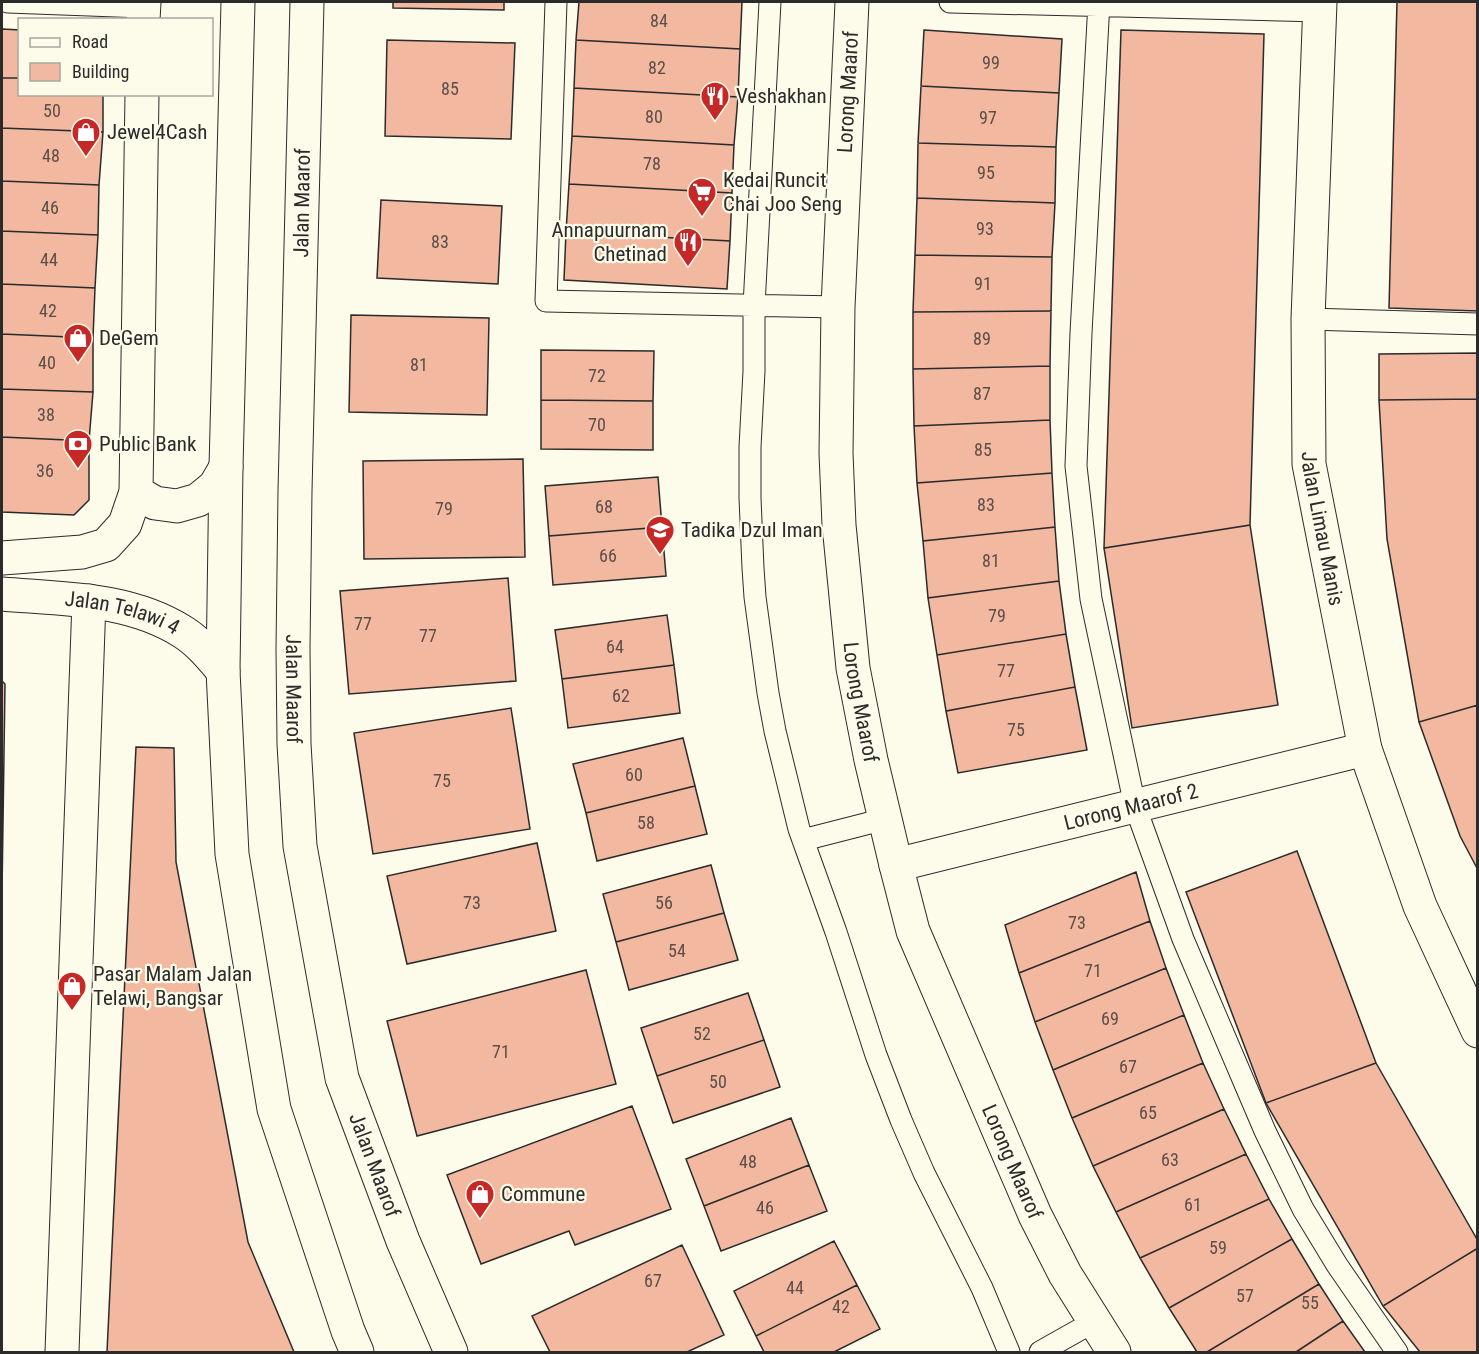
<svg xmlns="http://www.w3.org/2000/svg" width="1479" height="1354" font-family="'Roboto Condensed',sans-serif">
<rect width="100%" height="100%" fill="#fdfbea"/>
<path fill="#f2b8a0" stroke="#2b2b2b" stroke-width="1.5" d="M 393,2 L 504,2 L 504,10 L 393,8 Z
M 579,2 L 742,2 L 740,49 L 576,40 Z
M 1397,2 L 1478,2 L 1478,311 L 1389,308 Z
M 2,29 L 20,30 L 20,78 L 2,78 Z
M 924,30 L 1062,39 L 1059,93 L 921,86 Z
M 1121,30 L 1264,34 L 1250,525 L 1104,548 Z
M 387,40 L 515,43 L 511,139 L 385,136 Z
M 576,40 L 740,49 L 738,97 L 574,88 Z
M 2,78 L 20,78 L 20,94 L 103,94 L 103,132 L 2,128 Z
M 921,86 L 1059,93 L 1056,147 L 918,143 Z
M 574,88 L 738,97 L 734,145 L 572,136 Z
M 2,128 L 103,132 L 99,185 L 2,181 Z
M 572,136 L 734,145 L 732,193 L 569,184 Z
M 918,143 L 1056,147 L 1055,203 L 917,198 Z
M 2,181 L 99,185 L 98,235 L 2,231 Z
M 569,184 L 732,193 L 730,241 L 566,232 Z
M 917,198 L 1055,203 L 1052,257 L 915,255 Z
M 381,200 L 502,206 L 498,284 L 377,278 Z
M 2,231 L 98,235 L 95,288 L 2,284 Z
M 566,232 L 730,241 L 727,289 L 564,280 Z
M 915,255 L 1052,257 L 1051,311 L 913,312 Z
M 2,284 L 95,288 L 93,338 L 2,334 Z
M 1051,311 L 1050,366 L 913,369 L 913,312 Z
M 351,315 L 489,318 L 487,415 L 349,412 Z
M 2,334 L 93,338 L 93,392 L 2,389 Z
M 541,350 L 654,351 L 653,401 L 541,400 Z
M 1478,353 L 1478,399 L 1379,400 L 1379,354 Z
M 1050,366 L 1050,420 L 914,426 L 913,369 Z
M 2,389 L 93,392 L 89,441 L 2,437 Z
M 1478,399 L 1478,705 L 1419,722 L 1387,539 L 1379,400 Z
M 541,400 L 653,401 L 653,450 L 541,449 Z
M 1050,420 L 1052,473 L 917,483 L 914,426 Z
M 2,437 L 89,441 L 89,500 L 74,515 L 2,512 Z
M 523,459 L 525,557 L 364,559 L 363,461 Z
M 1052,473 L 1055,527 L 923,541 L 917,483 Z
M 658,477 L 662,527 L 549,536 L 545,486 Z
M 1250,525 L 1278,705 L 1132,728 L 1104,548 Z
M 662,527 L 666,576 L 553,585 L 549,536 Z
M 1055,527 L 1059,581 L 928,598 L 923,541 Z
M 508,578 L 516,681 L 349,694 L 340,591 Z
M 1059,581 L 1066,634 L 937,655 L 928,598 Z
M 667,615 L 674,665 L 562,679 L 555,630 Z
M 1066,634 L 1075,687 L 946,711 L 937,655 Z
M 674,665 L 680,713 L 568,728 L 562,679 Z
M 2,681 L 5,684 L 2,893 Z
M 1075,687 L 1087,750 L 958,773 L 946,711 Z
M 1478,705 L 1478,870 L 1460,836 L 1419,722 Z
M 511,708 L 530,829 L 373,854 L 354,733 Z
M 683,738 L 695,786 L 586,813 L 573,764 Z
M 136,747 L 174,748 L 176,862 L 248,1242 L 294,1352 L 107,1352 Z
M 695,786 L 707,834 L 597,861 L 586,813 Z
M 537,843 L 556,931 L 407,964 L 387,876 Z
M 1297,851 L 1376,1063 L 1266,1103 L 1186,892 Z
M 711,865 L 724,913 L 616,942 L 603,894 Z
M 1136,872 L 1150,921 L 1019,973 L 1005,925 Z
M 724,913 L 738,960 L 629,990 L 616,942 Z
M 1150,921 L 1166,968 L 1035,1022 L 1019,973 Z
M 1166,968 L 1184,1015 L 1053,1070 L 1035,1022 Z
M 586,970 L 616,1084 L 417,1136 L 387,1021 Z
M 748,993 L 764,1040 L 657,1076 L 641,1028 Z
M 1184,1015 L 1203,1063 L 1072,1118 L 1053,1070 Z
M 764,1040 L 780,1087 L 673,1123 L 657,1076 Z
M 1203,1063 L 1224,1109 L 1093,1166 L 1072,1118 Z
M 1376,1063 L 1478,1241 L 1478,1248 L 1383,1306 L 1266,1103 Z
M 632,1106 L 671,1209 L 575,1245 L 569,1231 L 481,1264 L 447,1175 Z
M 1224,1109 L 1246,1154 L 1116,1212 L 1093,1166 Z
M 791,1118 L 809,1165 L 704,1206 L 686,1159 Z
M 1246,1154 L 1269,1199 L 1140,1258 L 1116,1212 Z
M 809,1165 L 827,1211 L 721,1251 L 704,1206 Z
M 1269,1199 L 1292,1239 L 1169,1308 L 1140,1258 Z
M 1292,1239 L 1319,1284 L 1207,1352 L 1197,1352 L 1169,1308 Z
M 834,1241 L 857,1285 L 756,1336 L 734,1291 Z
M 682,1245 L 724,1335 L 687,1352 L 550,1352 L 532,1316 Z
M 1478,1248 L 1478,1352 L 1420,1352 L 1383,1306 Z
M 1319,1284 L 1343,1321 L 1296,1352 L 1207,1352 Z
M 857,1285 L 880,1329 L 834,1352 L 764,1352 L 756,1336 Z
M 1343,1321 L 1365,1352 L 1296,1352 Z"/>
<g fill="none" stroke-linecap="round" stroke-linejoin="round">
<g stroke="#2b2b2b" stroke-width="23">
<path id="service" d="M 8,2 L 143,7
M 556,2 L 546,301 L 838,307
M 770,2 L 754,306 L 754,371 L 750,447 L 750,498 L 753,568 L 755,597 L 768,693 L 775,731 L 799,829 L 836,932 L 876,1055 L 901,1120 L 924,1173 L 982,1288 L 1009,1352
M 950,2 L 1320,11
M 1099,2 L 1081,333 L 1076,466 L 1091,599 L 1135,806 L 1183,939 L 1265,1131 L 1303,1209 L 1337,1265 L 1397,1352
M 1308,319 L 1478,324
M 803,840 L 885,819
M 1040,1352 L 1095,1321"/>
</g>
<g stroke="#2b2b2b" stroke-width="35">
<g id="minor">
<path id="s1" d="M 852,2 L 838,307 L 836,453 L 839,525 L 853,668 L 871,760 L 896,865 L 913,931 L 1035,1215 L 1065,1274 L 1114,1352"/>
<path id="s2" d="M 1320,2 L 1308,319 L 1309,464 L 1365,749 L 1420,906 L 1478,1031"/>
<path d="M 143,20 L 144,2"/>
<path d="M 136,492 L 155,503 L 177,506 L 198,500 L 215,486 L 226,467"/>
<path d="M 2,558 L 82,552 L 106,545 L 125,524 L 136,492 L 142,94"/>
<path id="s3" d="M 2,594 C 63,599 130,598 183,632 C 199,642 211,657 223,671"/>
<path id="s4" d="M 896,865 L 1365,749"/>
<path d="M 62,1352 L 89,601"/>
</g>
</g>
<g stroke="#2b2b2b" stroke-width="35">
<g id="secondary">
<path d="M 238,2 L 226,467 L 223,671 L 232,854 L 274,1109 L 348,1331 L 357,1352"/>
<path id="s5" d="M 307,2 L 295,491 L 293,649 L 294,744 L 300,846 L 342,1078 L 403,1241 L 451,1352"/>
</g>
</g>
<use href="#service" stroke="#fdfbea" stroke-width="21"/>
<use href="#minor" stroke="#fdfbea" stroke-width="33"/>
<use href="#secondary" stroke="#fdfbea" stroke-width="33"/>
</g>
<defs>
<g id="restaurant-pin" transform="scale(1.5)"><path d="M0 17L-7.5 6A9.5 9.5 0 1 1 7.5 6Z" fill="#c62828" stroke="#fdfbea"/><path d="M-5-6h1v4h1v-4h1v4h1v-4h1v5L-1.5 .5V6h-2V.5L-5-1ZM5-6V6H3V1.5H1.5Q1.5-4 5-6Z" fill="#fff"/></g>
<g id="shop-pin" transform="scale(1.5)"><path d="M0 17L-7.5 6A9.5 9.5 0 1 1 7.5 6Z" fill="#c62828" stroke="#fdfbea"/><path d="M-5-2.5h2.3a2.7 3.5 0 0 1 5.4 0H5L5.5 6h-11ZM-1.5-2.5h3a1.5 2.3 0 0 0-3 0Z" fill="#fff"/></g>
<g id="supermarket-pin" transform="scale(1.5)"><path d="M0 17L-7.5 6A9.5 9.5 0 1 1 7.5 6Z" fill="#c62828" stroke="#fdfbea"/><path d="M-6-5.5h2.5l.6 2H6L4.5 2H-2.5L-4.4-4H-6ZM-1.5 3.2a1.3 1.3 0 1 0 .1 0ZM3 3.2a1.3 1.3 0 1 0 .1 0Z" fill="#fff"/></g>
<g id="bank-pin" transform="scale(1.5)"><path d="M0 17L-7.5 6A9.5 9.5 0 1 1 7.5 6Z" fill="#c62828" stroke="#fdfbea"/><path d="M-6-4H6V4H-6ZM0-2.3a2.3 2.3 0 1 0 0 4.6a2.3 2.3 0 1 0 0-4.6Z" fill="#fff"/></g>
<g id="school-pin" transform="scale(1.5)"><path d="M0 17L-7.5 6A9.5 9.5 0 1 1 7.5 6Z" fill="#c62828" stroke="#fdfbea"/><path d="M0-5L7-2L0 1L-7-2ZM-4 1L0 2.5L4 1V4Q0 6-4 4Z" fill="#fff"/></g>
</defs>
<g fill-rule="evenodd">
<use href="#restaurant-pin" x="715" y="96"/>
<use href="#shop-pin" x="86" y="132"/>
<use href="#supermarket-pin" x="702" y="192"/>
<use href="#restaurant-pin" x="688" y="242"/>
<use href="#shop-pin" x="78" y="338"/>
<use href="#bank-pin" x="78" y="444"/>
<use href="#school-pin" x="660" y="530"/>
<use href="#shop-pin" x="72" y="986"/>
<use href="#shop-pin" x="480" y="1194"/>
</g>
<g text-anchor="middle" stroke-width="4.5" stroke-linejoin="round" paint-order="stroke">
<g font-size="18" fill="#5d4e48">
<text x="659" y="27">84</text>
<text x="991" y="69">99</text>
<text x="657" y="74">82</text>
<text x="450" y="95">85</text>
<text x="52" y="117">50</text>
<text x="654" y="123">80</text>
<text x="988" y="124">97</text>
<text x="51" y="162">48</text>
<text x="652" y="170">78</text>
<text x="986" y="179">95</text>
<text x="50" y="214">46</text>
<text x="985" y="235">93</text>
<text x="440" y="248">83</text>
<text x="49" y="266">44</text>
<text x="983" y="290">91</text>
<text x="48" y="317">42</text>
<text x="982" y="345">89</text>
<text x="47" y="369">40</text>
<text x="419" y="371">81</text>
<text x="597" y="382">72</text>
<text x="982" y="400">87</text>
<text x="46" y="421">38</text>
<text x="597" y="431">70</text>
<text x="983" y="456">85</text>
<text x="45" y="477">36</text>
<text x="986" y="511">83</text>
<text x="604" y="513">68</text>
<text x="444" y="515">79</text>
<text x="608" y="562">66</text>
<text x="991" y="567">81</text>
<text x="997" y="622">79</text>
<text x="363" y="630">77</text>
<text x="428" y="642">77</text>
<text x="615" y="653">64</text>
<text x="1006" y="677">77</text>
<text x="621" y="702">62</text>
<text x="1016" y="736">75</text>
<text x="634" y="781">60</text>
<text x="442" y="787">75</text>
<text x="646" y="829">58</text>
<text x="472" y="909">73</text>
<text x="664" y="909">56</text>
<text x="1077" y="929">73</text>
<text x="677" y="957">54</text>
<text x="1093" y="977">71</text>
<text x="1110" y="1025">69</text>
<text x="702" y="1040">52</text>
<text x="501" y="1058">71</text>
<text x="1128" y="1073">67</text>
<text x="718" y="1088">50</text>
<text x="1148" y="1119">65</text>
<text x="1170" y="1166">63</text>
<text x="748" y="1168">48</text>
<text x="1193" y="1211">61</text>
<text x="765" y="1214">46</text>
<text x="1218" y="1254">59</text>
<text x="653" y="1287">67</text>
<text x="795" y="1294">44</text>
<text x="1245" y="1302">57</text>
<text x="1310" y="1309">55</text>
<text x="841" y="1313">42</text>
</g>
<g font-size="21" fill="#2b2b2b" stroke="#fdfbea">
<text transform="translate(848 92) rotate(-87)" y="7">Lorong Maarof</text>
<text transform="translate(302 203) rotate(-89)" y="7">Jalan Maarof</text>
<text dy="7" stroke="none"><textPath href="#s2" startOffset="528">Jalan Limau Manis</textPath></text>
<text dy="7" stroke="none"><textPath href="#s3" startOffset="122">Jalan Telawi 4</textPath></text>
<text dy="7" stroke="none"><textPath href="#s5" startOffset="687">Jalan Maarof</textPath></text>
<text dy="7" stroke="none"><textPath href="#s1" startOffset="702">Lorong Maarof</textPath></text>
<text dy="7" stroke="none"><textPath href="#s4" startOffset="242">Lorong Maarof 2</textPath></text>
<text dy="7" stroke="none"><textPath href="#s1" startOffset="1188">Lorong Maarof</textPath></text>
<text dy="7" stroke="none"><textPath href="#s5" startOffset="1173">Jalan Maarof</textPath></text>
</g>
<g font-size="21" fill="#2b2b2b" stroke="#fdfbea" text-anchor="start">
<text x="736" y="103">Veshakhan</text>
<text x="107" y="139">Jewel4Cash</text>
<text x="723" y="187">Kedai Runcit<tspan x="723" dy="24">Chai Joo Seng</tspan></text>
<text x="667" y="237" text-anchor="end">Annapuurnam<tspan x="667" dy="24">Chetinad</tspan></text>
<text x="99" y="345">DeGem</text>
<text x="99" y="451">Public Bank</text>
<text x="681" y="537">Tadika Dzul Iman</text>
<text x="93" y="981">Pasar Malam Jalan<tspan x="93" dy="24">Telawi, Bangsar</tspan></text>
<text x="501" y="1201">Commune</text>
</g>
</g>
<rect width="1479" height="1354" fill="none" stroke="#2b2b2b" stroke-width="6"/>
<rect x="18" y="18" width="195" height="78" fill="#fdfbea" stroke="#a9a89e" stroke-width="1.5"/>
<rect x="30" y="38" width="30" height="9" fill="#fdfbea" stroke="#a9a89e" stroke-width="1.5"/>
<text x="72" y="48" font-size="18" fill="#2b2b2b">Road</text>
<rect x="30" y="63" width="30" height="18" fill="#f2b8a0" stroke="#a9a89e" stroke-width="1.5"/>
<text x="72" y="78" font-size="18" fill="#2b2b2b">Building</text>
</svg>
